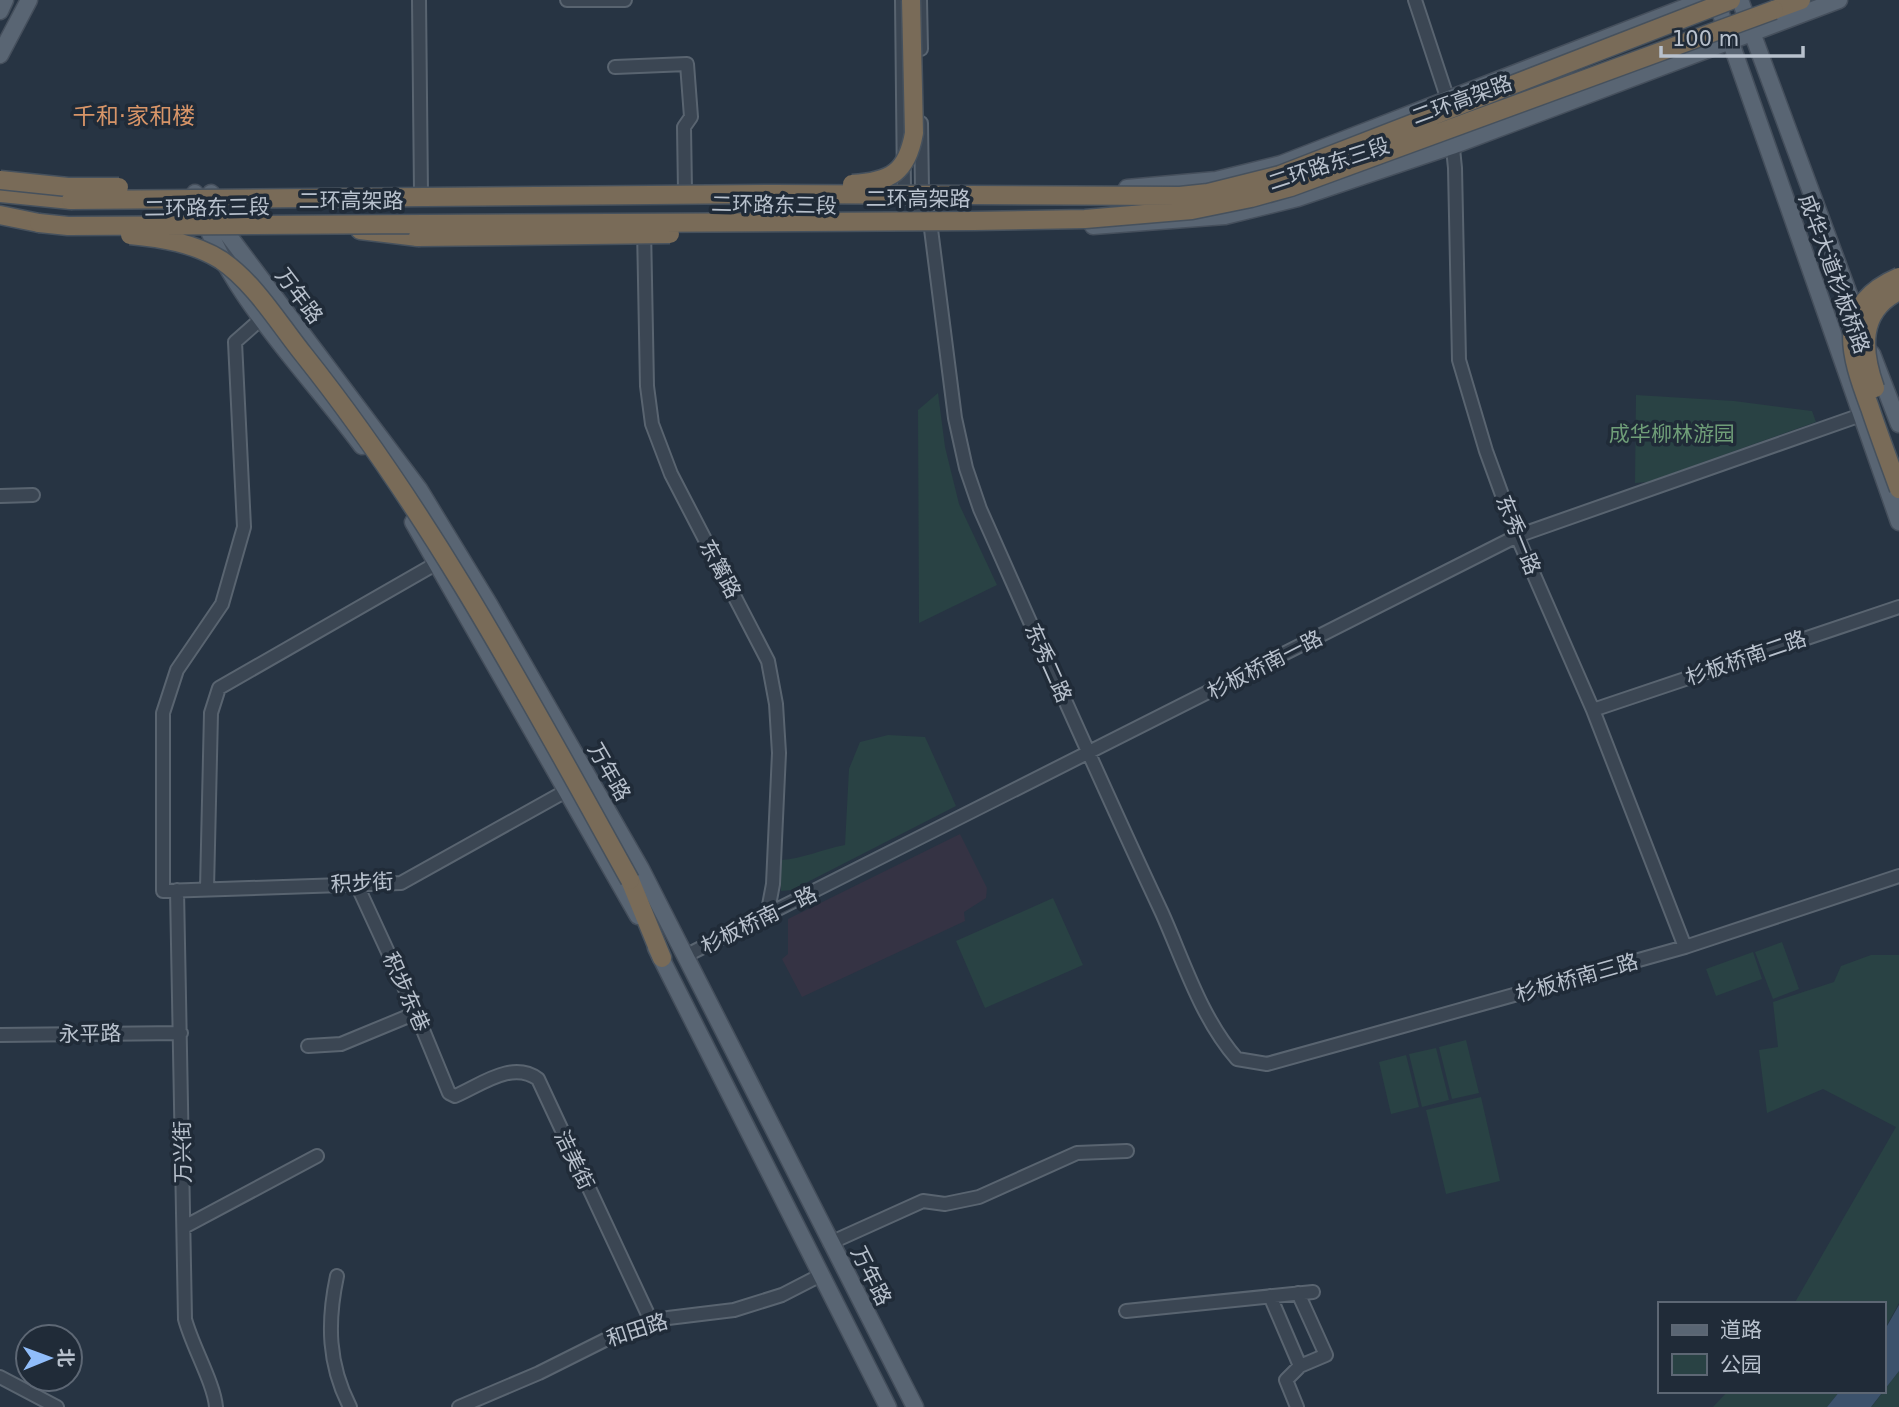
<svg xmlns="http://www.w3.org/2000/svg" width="1899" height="1407" font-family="'DejaVu Sans','Noto Sans SC',sans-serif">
<rect width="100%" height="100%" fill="#273443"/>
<path fill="#353344" d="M 960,834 L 987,888 L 986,898 L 964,912 L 965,921 L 802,997 L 782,959 L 788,954 L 788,919 Z"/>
<path fill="#294244" d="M 938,393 L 945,447 L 959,504 L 997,585 L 919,623 L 918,410 Z
M 1636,395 L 1734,401 L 1812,411 L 1816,422 L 1648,482 L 1635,483 Z
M 888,735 L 925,737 L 956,806 L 792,890 L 781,891 L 781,860 C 803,859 822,849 845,845 L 849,769 L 860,742 Z
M 1053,898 L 1083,965 L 985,1008 L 956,941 Z
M 1782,942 L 1799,989 L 1773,999 L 1755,952 Z
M 1753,952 L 1762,979 L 1716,996 L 1706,969 Z
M 1871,955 L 1899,955 L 1899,1303 L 1883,1332 L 1883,1304 L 1794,1304 L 1896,1127 L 1823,1089 L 1767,1113 L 1759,1050 L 1778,1047 L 1773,1002 L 1834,982 L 1841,966 Z
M 1466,1040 L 1479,1093 L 1452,1099 L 1439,1047 Z
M 1436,1048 L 1449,1100 L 1422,1107 L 1409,1054 Z
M 1406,1055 L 1419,1107 L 1391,1114 L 1379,1062 Z
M 1481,1097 L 1500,1181 L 1446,1194 L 1426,1110 Z
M 1899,1371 L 1899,1407 L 1871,1407 L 1873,1405 Z
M 1728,1391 L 1840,1391 L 1827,1407 L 1713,1407 Z"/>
<path fill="#3c526c" d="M 1899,1305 L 1899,1371 L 1871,1407 L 1827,1407 L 1840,1391 L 1883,1391 L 1883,1333 Z"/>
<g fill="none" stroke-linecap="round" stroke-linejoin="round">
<g stroke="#596470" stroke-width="16">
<path id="minor" d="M 419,0 L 421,193
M 567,0 L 625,0
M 902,0 L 904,189 L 927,223
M 920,0 L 921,49
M 1415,0 L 1448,100 L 1455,168 L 1459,360 L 1486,451 L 1517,536 L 1593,710 L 1685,947
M 615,67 L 687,64 L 691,117 L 684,127 L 685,191
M 921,123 L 922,189 L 931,229 L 955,418 L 966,468 L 980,509 C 1040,644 1099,779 1162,913 C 1184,962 1201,1018 1237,1059 L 1267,1064 L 1339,1044 L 1685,947 L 1899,876
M 644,228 L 647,386 L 652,424 L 671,474 L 768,661 L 776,704 L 779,753 L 773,884 L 767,916
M 261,319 L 235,342 L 244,527 L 222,604 L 177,670 L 163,713 L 163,891 L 401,883 L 566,791
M 0,496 L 33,495
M 1593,710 L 1899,607
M 357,885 L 416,1013 L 449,1093 L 455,1096 C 481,1085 512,1060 538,1079 L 651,1321
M 207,889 L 211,713 L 219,688 L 437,563
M 177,890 L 185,1319 C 192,1346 214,1383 216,1407
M 687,955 L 1517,536 L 1861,415
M 0,1035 L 181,1033
M 308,1046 L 341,1044 L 416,1013
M 184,1227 L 317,1156
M 830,1243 L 923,1201 L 945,1204 L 979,1197 L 1077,1153 L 1127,1151
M 337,1276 C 327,1323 328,1364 350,1407
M 1270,1296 L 1300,1366 L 1326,1355 L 1298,1293
M 1126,1311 L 1313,1292
M 0,1377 L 57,1407
M 459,1407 L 539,1373 L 629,1328 L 668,1318 L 734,1310 L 782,1295 L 821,1275
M 1297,1407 L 1286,1380 L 1300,1366"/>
</g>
<g stroke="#454f5c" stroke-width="19">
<path id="major" d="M 1716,0 L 1899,522
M 1740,0 L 1860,324
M 0,11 L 5,0
M 0,55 L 29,0
M 1127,188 L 1216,180 L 1281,164 L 1704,0
M 195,193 C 223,291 302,365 362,446
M 211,193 L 223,228 L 419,489 L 489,604 L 641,869 L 915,1407
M 1093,226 L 1225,216 L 1298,198 L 1452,146 L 1839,0
M 1872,354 L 1899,424
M 413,522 L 638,916
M 656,948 L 888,1407"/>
</g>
<g stroke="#46515d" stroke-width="21">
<path id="highway" d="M 1774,10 L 1801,0
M 0,193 L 71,200
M 0,215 L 39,223
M 360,230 L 418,237
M 630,880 L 662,958"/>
</g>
<use href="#minor" stroke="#3b4653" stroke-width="12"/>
<use href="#major" stroke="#596573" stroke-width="16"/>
<use href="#highway" stroke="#796b58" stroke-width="18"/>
<g stroke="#46515d" stroke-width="21" stroke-linecap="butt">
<path id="highway-bridge" d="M 0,180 L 68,187 L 119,187
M 852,184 C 891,182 907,172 914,133 L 911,0
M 71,200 L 774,194 L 1180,196 L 1208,193 L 1280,175 L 1731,0
M 39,223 L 68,226 L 974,221 L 1085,219 L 1192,210 L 1251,198 L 1291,187 L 1774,10
M 130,235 C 162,238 194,243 221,260 C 255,283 279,324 304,355 C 433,517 530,700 630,880
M 418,237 L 670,234
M 1899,277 C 1833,305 1850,354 1870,408 C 1879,435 1889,462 1899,489
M 1875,388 C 1862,351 1858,311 1899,291"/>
</g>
<use href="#highway-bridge" stroke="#796b58" stroke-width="18"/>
</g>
<g text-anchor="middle" stroke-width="7" stroke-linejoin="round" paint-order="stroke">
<g font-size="21" fill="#b8c1cd" stroke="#202b38">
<text transform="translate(1462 100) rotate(-20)" y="7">二环高架路</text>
<text transform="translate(1329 164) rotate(-18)" y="7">二环路东三段</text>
<text x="918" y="206">二环高架路</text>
<text x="351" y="208">二环高架路</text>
<text transform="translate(774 205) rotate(1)" y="7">二环路东三段</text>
<text transform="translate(207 208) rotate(-1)" y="7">二环路东三段</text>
<text transform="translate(1834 274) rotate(70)" y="7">成华大道杉板桥路</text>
<text transform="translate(299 296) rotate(53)" y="7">万年路</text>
<text transform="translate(1518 535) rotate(68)" y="7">东秀一路</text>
<text transform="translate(720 569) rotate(62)" y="7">东篱路</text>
<text transform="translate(1746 658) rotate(-19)" y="7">杉板桥南二路</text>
<text transform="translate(1048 663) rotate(66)" y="7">东秀二路</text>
<text transform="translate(1265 665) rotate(-27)" y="7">杉板桥南一路</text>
<text transform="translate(609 772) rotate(60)" y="7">万年路</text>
<text transform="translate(362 883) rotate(-3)" y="7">积步街</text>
<text transform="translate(759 920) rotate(-26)" y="7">杉板桥南一路</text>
<text transform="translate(1577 978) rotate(-16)" y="7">杉板桥南三路</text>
<text transform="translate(406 992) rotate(66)" y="7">积步东巷</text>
<text transform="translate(90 1034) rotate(-1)" y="7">永平路</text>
<text transform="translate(183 1152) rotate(-91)" y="7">万兴街</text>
<text transform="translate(574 1160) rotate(64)" y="7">洁美街</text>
<text transform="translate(871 1276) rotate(63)" y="7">万年路</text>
<text transform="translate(637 1330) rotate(-18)" y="7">和田路</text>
</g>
<g font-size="21" fill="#6f9e78" stroke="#202b38">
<text x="1672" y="441">成华柳林游园</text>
</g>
<g font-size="23" fill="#d89568" stroke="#202b38">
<text x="134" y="124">千和·家和楼</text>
</g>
</g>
<rect x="1658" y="1302" width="228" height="91" fill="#202b38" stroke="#5d6774" stroke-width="2"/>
<rect x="1672" y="1325" width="35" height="10" fill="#596573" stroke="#5d6774" stroke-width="2"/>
<text x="1720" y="1337" font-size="21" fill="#b8c1cd">道路</text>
<rect x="1672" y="1354" width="35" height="21" fill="#294244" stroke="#5d6774" stroke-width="2"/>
<text x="1720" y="1372" font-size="21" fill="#b8c1cd">公园</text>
<g transform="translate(49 1358) rotate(89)"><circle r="33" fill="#202b38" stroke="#5d6774" stroke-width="2"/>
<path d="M0-5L12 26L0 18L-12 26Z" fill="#90bdfa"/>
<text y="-10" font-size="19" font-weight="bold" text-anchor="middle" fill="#b8c1cd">北</text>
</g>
<path d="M1661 46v10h142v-10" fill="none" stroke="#b8c1cd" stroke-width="3.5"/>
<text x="1672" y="46" font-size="21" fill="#b8c1cd" stroke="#202b38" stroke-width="5" paint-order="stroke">100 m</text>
</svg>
